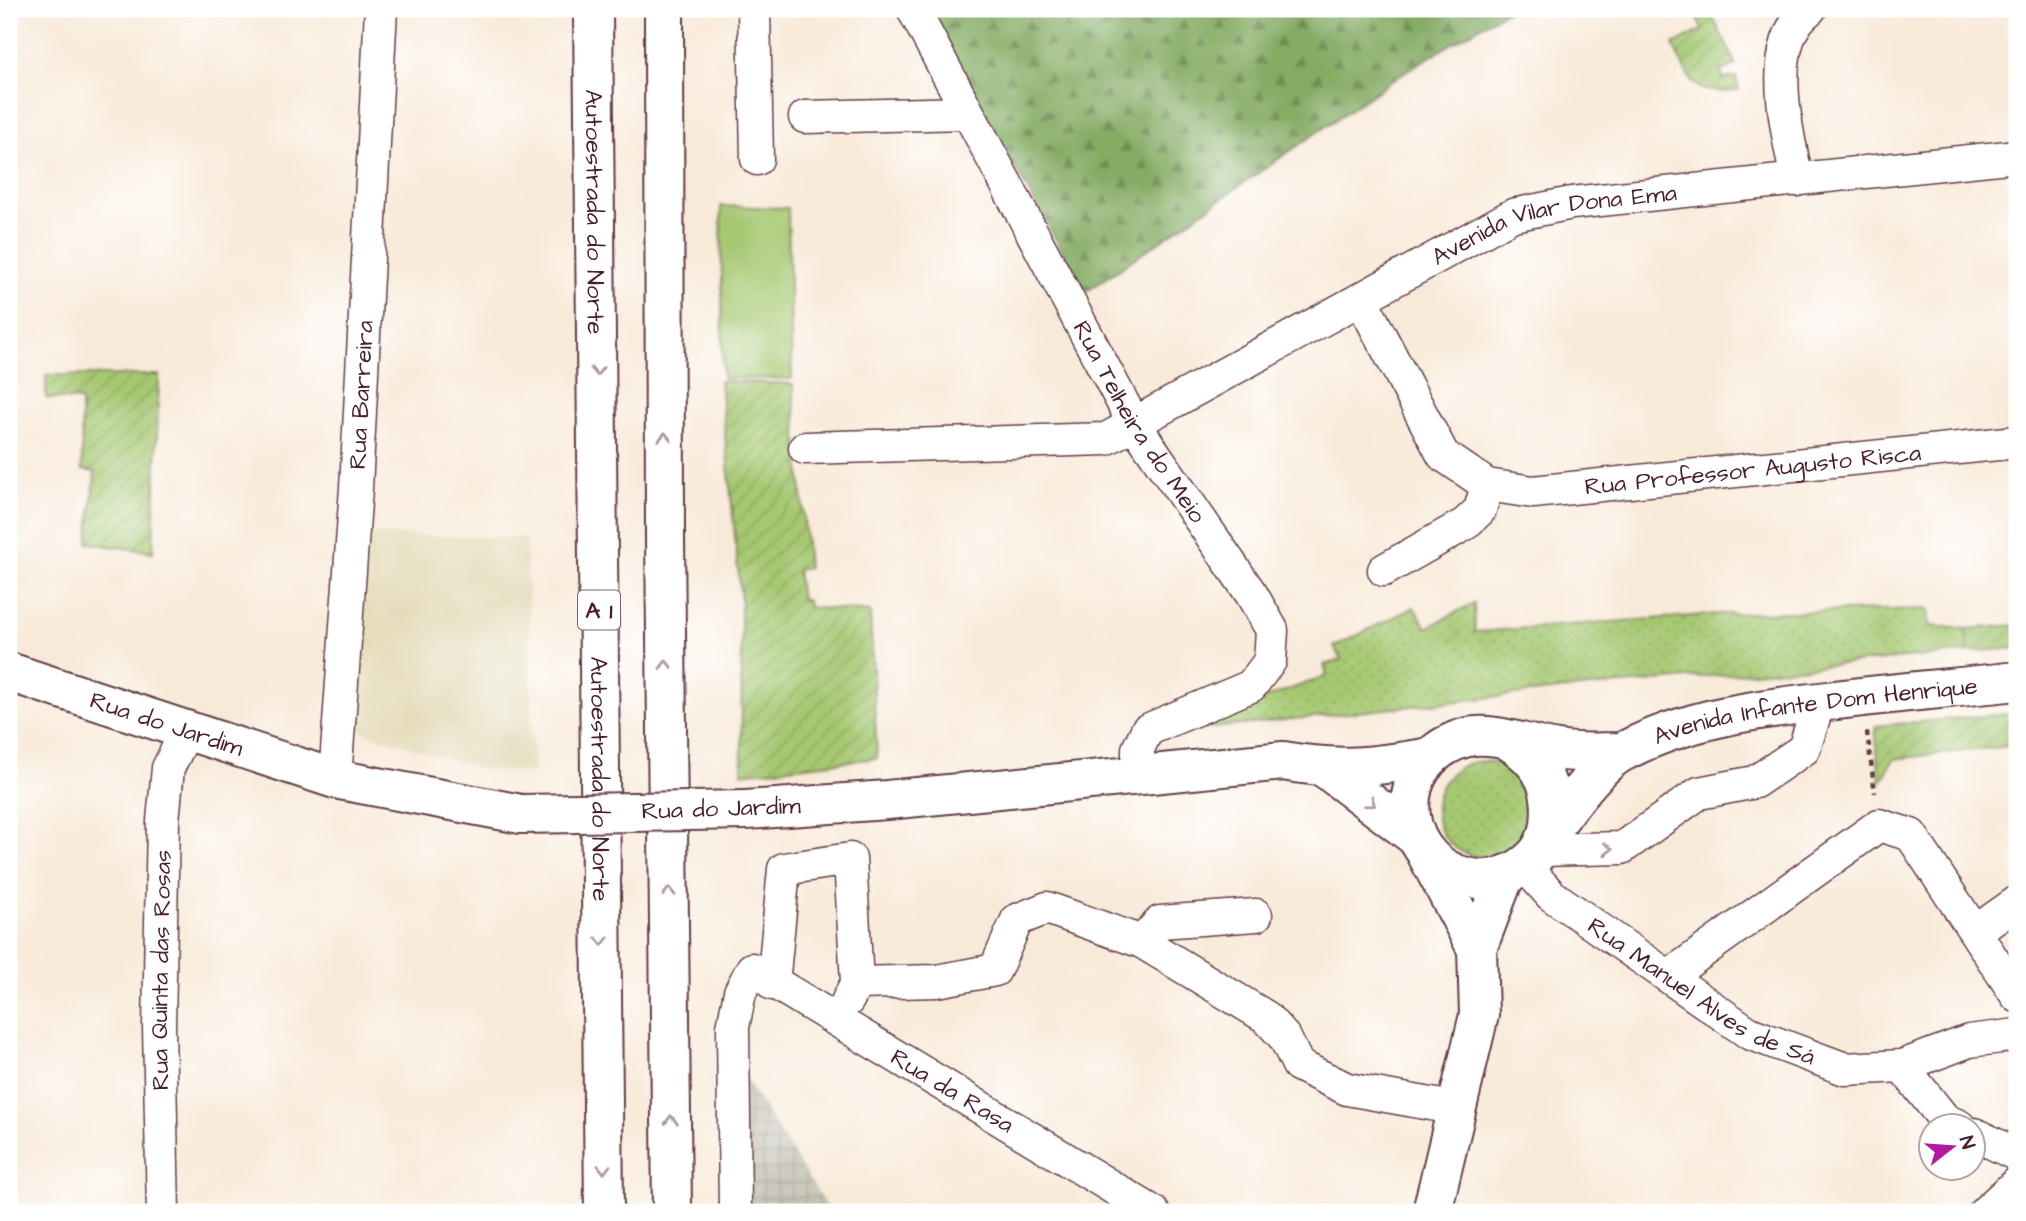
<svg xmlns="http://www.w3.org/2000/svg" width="2026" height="1221" font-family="'Architects Daughter',sans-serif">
<defs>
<pattern id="industrial-grid" width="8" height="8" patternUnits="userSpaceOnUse" patternTransform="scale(1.75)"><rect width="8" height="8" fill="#c7c5b8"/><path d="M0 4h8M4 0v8" fill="none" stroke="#aca99e"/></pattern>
<pattern id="grass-dots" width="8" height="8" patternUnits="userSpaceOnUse" patternTransform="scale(1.75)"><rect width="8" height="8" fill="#a5c871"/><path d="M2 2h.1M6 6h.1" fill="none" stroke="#90ab62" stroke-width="1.8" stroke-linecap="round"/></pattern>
<pattern id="forest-firs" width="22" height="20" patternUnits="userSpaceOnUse" patternTransform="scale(1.75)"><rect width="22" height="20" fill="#84ac63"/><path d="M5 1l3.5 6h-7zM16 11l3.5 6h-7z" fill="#6e8b52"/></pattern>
<pattern id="garden-furrows" width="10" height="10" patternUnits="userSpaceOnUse" patternTransform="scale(1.75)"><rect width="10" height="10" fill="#a5c871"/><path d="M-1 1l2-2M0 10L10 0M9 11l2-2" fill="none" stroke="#90ab62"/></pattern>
</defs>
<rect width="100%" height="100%" fill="#fff"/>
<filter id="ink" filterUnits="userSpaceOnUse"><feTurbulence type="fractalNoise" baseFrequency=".0143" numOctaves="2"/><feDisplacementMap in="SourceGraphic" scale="14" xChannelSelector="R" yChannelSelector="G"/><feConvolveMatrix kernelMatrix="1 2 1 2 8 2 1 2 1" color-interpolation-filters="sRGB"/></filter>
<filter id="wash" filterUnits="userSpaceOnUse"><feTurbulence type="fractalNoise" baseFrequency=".00686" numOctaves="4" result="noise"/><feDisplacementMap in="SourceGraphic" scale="28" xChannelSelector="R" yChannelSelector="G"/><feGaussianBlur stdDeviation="1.57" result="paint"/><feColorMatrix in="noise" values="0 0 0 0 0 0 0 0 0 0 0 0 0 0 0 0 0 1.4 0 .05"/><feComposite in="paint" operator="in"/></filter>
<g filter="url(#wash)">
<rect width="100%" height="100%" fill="#f8ead8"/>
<path fill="#e5dbba" d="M 369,534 L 526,538 L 534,773 L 480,769 L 354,729 Z"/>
<path fill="url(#industrial-grid)" d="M 726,978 L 752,993 L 738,1067 L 830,1212 L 724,1212 Z"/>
<path fill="url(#grass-dots)" stroke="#78744e" stroke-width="2" d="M 1474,603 L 1475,632 L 1719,614 L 1928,609 L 1930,626 L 1966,629 L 1969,652 L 1559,690 L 1167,733 L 1327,676 L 1324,665 L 1342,660 L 1334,647 L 1414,607 L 1427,628 Z
M1436 809a48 48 0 1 1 96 0a48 48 0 1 1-96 0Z"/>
<path fill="url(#forest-firs)" stroke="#676647" stroke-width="2" d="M 924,9 L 1510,9 L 1406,71 L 1086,292 Z"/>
<path fill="url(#garden-furrows)" stroke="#78744e" stroke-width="2" d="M 1710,11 L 1736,65 L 1720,71 L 1724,79 L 1736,77 L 1739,90 C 1690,95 1693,85 1673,45 L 1702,30 L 1697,18 Z
M 46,375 L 159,375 L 153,552 L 88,543 L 95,472 L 82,470 L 81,400 L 46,398 Z
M 720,381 L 793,384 L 808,568 L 797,570 L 801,600 L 807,600 L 808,607 L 870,612 L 877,758 L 742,773 L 741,600 Z
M 2017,625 L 2017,648 L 1969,652 L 1966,629 Z
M 2017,713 L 2017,745 L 1894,759 L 1880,783 L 1875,726 Z"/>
<path fill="#a5c871" stroke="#78744e" stroke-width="2" d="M 721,206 L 788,208 L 792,379 L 723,378 Z"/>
</g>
<g filter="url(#ink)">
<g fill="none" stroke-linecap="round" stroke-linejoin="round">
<g stroke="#643d45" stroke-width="35">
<g id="minor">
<path d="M 754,9 L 757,159"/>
<path id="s1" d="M 913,9 L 1133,422 L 1252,595 L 1272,630 L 1270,661 L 1251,686 L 1147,730 L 1138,749 L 1138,774"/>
<path d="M 805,117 L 967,113"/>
<path d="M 1797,180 C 1788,133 1763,43 1810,9"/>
<path id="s2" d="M 1361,299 L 1443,455 L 1487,485 L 1533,492 L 2017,442"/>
<path id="s3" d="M 805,448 L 1106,439 L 1513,215 L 1572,203 L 2017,156"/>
<path d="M 1384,570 L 1465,524 L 1480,510 L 1487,485"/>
<path id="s4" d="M 335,779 L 356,488 L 381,9"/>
<path d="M 1540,850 L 1622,848 L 1699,793 L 1755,782 L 1804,749 L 1819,702"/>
<path id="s5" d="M 1524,865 L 1551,895 L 1749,1033 L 1845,1069 L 1902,1066 L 1969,1041 L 2017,1035"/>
<path d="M 1976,931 L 2017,902"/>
<path d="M 1142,942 L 1160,922 L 1256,915"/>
<path d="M 1669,976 L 1879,825 L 1911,835 L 2017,996"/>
<path d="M 857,983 L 937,981 L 995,970 L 1017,920 L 1047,908 L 1142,942 L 1266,1017 L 1285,1038 L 1298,1065 L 1347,1089 L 1459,1109"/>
<path d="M 773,984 L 784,869 L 850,859 L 857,983 L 848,1000"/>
<path d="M 1902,1066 L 1945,1120 L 1959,1126"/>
<path d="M 1974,1134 L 2017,1155"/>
<path id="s6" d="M 163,1212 L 159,1027 L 163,821 L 168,768 L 186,732"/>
<path id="s7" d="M 735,1212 L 733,1027 L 740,992 L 752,969 L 1153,1212"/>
<path d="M 1985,1212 L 2017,1183"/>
</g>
</g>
<g stroke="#643d45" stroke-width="42">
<g id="major">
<path id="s8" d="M 9,672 L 335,779 L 521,814"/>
<path d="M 1509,741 C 1544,763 1556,790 1549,831"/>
<path id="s9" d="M 1621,752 C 1600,752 1578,754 1558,750 C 1529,746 1492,730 1464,738 C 1384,762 1397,872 1479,879 C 1501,881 1526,868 1539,851 C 1544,844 1546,835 1552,828 C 1569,806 1599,763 1624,751 C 1688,718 1757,709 1828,701 C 1891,693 1954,688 2017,681"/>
<path d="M 1326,769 L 1416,837"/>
<path d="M 746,810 L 887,800 L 1283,761 C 1337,771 1376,767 1430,757"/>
<path d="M 1427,855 L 1477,949"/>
<path d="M 1432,1212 L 1479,1015 L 1477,949 L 1505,875"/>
</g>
</g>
<g stroke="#643d45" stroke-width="42">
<g id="highway">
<path id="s10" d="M 593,9 L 604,1212"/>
<path d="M 664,9 L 665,537 L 672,1212"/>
</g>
</g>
<path stroke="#643d45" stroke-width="4.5" stroke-dasharray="5 5" stroke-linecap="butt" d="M 1867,732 L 1875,793"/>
<use href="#minor" stroke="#fff" stroke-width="32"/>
<use href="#major" stroke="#fff" stroke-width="38"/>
<use href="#highway" stroke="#fff" stroke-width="38"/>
<g stroke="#643d45" stroke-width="42" stroke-linecap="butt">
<path id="major-bridge" d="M 521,814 L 746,810"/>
</g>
<use href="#major-bridge" stroke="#fff" stroke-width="38"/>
</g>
<defs><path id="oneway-chevron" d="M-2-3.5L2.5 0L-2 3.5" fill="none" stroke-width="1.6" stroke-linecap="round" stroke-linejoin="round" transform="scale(1.75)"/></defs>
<g stroke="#ae9aa0">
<use href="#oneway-chevron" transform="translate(597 371) rotate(89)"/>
<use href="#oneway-chevron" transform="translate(665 437) rotate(-90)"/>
<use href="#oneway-chevron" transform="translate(666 665) rotate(-91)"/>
<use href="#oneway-chevron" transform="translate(1371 803) rotate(37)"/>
<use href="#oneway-chevron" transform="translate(1608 849) rotate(-1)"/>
<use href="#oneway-chevron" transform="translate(669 892) rotate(-91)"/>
<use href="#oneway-chevron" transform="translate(602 941) rotate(90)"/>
<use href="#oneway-chevron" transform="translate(671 1120) rotate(-91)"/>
<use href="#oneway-chevron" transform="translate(604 1169) rotate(90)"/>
</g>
</g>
<g text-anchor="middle" stroke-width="7" stroke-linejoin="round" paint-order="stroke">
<rect fill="#fff" stroke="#80626b" stroke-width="2" x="578" y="590.5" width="42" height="39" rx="5"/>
<g font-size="23" font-weight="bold" fill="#4a1f2b">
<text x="599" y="618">A 1</text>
</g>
<g font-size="24" fill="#4a1f2b" stroke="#fff">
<text dy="8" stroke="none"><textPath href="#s10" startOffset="203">Autoestrada do Norte</textPath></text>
<text dy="8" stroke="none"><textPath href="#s3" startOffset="803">Avenida Vilar Dona Ema</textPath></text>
<text dy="8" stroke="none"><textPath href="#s4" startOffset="385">Rua Barreira</textPath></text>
<text dy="8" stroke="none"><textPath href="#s1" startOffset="471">Rua Telheira do Meio</textPath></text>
<text dy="8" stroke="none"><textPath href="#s2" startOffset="497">Rua Professor Augusto Risca</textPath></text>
<text dy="8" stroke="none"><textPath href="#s9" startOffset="761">Avenida Infante Dom Henrique</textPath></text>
<text dy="8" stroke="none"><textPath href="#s8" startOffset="166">Rua do Jardim</textPath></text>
<text dy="8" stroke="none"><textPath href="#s10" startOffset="770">Autoestrada do Norte</textPath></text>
<text transform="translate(721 808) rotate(-2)" y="8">Rua do Jardim</text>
<text dy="8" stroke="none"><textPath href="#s6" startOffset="242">Rua Quinta das Rosas</textPath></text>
<text dy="8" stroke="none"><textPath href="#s5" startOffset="220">Rua Manuel Alves de Sá</textPath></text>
<text dy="8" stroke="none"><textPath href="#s7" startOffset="481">Rua da Rasa</textPath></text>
</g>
</g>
<rect width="2026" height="1221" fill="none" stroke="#fff" stroke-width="35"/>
<g transform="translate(1952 1147) rotate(73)"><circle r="33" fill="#ffffff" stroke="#b7a5aa" stroke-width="2"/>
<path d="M0-5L12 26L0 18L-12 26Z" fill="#b5179e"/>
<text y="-10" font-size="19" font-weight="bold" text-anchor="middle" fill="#4a1f2b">N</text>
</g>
</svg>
